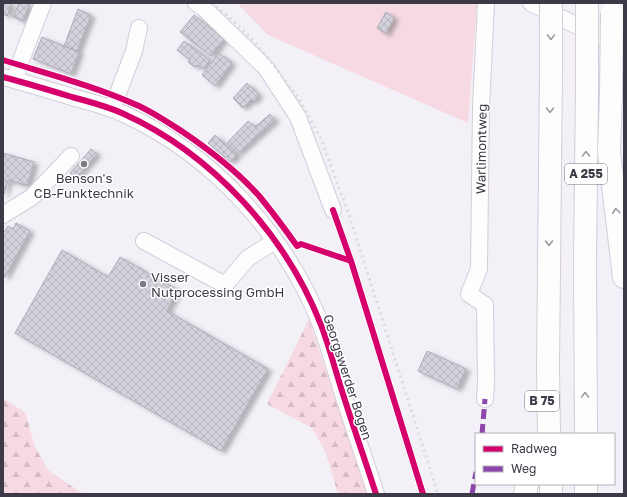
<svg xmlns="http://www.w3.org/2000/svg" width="627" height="497" font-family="'Golos Text',sans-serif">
<defs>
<pattern id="forest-firs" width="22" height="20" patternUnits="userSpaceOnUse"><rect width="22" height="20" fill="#f6d9e3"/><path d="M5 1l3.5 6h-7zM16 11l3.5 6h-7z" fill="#d4bbc4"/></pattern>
<pattern id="building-cross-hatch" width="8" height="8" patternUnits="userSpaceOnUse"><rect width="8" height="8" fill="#d3d2dc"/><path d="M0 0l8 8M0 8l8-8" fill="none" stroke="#b6b5be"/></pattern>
<filter id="shadow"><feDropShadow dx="4.5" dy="2.5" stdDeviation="2" flood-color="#0004"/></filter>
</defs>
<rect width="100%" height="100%" fill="#f4f0f8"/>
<path fill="url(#forest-firs)" d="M 309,319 L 367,494 L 338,494 L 326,453 L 312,428 L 267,404 Z
M 3,399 L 25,412 L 35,447 L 48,470 L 83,494 L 3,494 Z"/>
<path fill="#f6d9e3" d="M 237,3 L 477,3 L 468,123 L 268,35 Z"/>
<path fill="url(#building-cross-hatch)" stroke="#ababb4" filter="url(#shadow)" d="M 3,3 L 12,3 L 7,16 L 3,14 Z
M 19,3 L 30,3 L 23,21 L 13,17 Z
M 78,9 L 91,15 L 77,51 L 64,46 Z
M 386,12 L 394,18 L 386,34 L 377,28 Z
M 194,15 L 224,39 L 211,56 L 180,32 Z
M 42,37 L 79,52 L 71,74 L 33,59 Z
M 184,41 L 210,60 L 203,69 L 197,65 L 195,67 L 188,62 L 190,60 L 177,50 Z
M 219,53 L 232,63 L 215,86 L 202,75 Z
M 247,83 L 259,95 L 253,102 L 251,100 L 243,108 L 233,98 Z
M 270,114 L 275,120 L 238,153 L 227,143 L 248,121 L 255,127 Z
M 215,135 L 237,155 L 230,162 L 208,143 Z
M 91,149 L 97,154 L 76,178 L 70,173 Z
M 3,153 L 34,162 L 28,184 L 25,185 L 8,180 L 4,194 L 3,194 Z
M 16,223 L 30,231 L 5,277 L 3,276 L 3,234 L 8,226 L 13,229 Z
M 62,250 L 108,277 L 120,257 L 178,290 L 167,311 L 268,369 L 221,451 L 15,333 Z
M 427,351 L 466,369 L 457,389 L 418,371 Z"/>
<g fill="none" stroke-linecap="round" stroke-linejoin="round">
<g stroke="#d2cdd8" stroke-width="18">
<path id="minor" d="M 196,3 L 205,9 L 266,68 L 298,117 L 333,210
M 531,3 L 624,49
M 3,77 C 26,83 49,90 72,97 C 90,102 107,106 124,114 C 212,154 286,235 321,325 C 329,346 335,369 342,391 C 353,426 365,460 376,494
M 15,80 L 21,60 L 43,3
M 112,109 L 134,51 L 139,28
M 3,215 L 32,197 L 71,156
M 144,241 L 225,285 L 248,258 L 275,241
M 485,399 L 486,384 L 485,305 L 469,294 L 479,269 L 481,107 L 486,3"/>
</g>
<g stroke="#d2cdd8" stroke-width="24">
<path id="highway" d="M 611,95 L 609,152 L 624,277
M 549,434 L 548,368 L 551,71
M 586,434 L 585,263 L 587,86
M 551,484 L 551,494
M 586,484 L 586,494
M 525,494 L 527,484"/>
</g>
<use href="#minor" stroke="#fdfdfe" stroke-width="16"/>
<use href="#highway" stroke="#fdfdfe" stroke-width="22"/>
<path stroke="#dad9dc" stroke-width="3" stroke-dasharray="2 4" stroke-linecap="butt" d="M 211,3 L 226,14 L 251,38 L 276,68 L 299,99 L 321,139 L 348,212 L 438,494"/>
<g stroke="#d2cdd8" stroke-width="24" stroke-linecap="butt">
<path id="highway-bridge" d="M 551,71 L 551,3
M 587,86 L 587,3
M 611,95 L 612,13"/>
</g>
<use href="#highway-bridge" stroke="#fdfdfe" stroke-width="22"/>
<path stroke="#8e44ad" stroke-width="5" stroke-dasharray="10 5" stroke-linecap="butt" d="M 482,434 L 485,399
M 472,494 L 476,472"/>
<g stroke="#fff" stroke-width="8">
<path id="cycleway" d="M 3,60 C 48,74 95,86 139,106 C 154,113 169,123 183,132 C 211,151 238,172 260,197 C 273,213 285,229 297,246 L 301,244 L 351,261
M 3,77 C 26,83 49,90 72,97 C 90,102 107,106 124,114 C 212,154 286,235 321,325 C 329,346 335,369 342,391 C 353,426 365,460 376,494
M 333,210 L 351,261 L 423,494"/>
</g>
<use href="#cycleway" stroke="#d6006c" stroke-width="6"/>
</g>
<defs><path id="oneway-chevron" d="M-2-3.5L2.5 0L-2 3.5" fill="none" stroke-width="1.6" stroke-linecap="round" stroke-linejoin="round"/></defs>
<g stroke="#9e9ba2">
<use href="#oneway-chevron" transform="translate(551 37) rotate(91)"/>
<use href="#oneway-chevron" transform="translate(550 110) rotate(91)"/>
<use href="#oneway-chevron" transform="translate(586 154) rotate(-89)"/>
<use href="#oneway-chevron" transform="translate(616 211) rotate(-97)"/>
<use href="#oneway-chevron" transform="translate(549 243) rotate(90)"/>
<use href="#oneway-chevron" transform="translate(585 395) rotate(-90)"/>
</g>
<g fill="#7e7984" stroke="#fff" stroke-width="1.5">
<circle cx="84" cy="164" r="4"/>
<circle cx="143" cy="284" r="4"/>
</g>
<g text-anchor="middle" stroke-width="3" stroke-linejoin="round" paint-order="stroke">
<g fill="#fff" stroke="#78747e" stroke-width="1">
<rect x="565" y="164" width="42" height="20" rx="3"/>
<rect x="525" y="391" width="34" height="20" rx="3"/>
</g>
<g font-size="12" font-weight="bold" fill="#3e3946">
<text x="586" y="178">A 255</text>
<text x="542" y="405">B 75</text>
</g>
<g font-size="13" fill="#3e3946" stroke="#fff">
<text transform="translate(481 149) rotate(-89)" y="5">Warlimontweg</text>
<text transform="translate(348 377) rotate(72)" y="5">Georgswerder Bogen</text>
</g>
<g font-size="13" fill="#3e3946" stroke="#fff">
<text x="84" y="183">Benson's<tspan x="84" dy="15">CB-Funktechnik</tspan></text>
<text x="151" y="282" text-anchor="start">Visser<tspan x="151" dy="15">Nutprocessing GmbH</tspan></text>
</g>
</g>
<rect width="627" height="497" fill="none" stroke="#3e3946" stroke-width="8"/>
<rect x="475" y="433" width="140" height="52" fill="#ffffff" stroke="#b2b0b5"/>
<rect x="483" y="446" width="20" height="6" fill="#d6006c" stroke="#b2b0b5"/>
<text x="511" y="453" font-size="12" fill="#3e3946">Radweg</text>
<rect x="483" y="466" width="20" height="6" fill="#8e44ad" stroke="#b2b0b5"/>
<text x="511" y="473" font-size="12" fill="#3e3946">Weg</text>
</svg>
